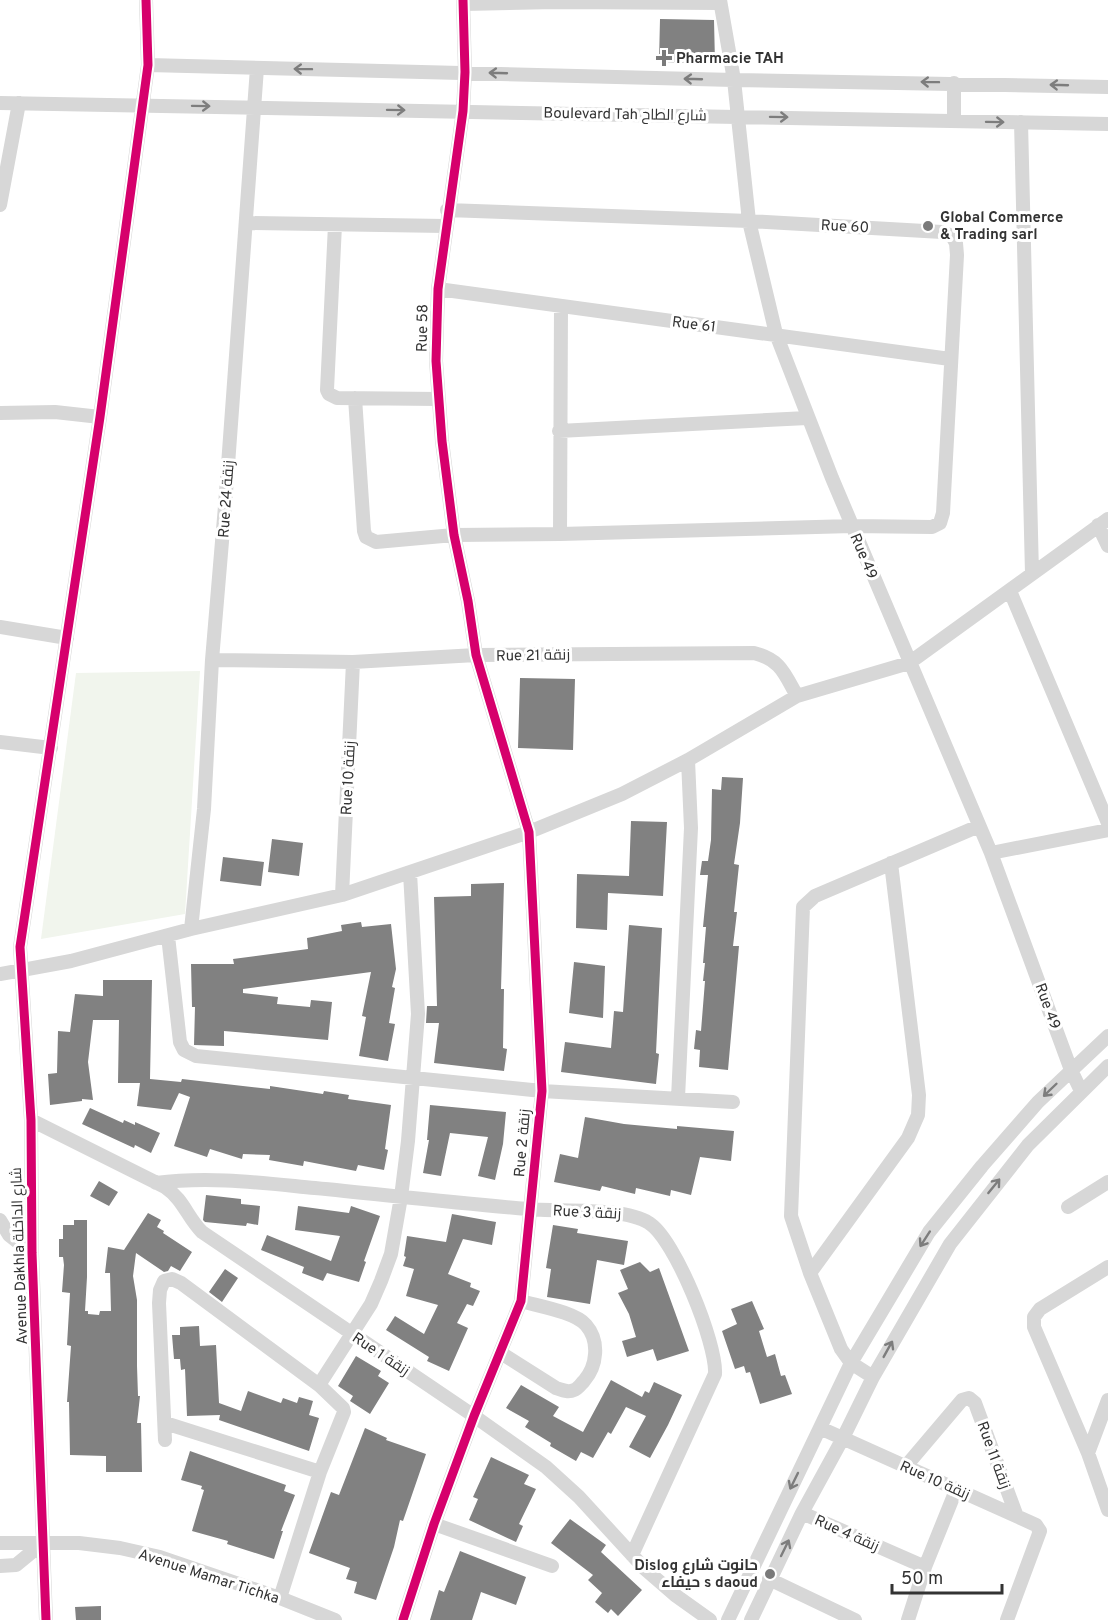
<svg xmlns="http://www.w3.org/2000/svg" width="1108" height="1620" font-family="Overpass,Cairo,sans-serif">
<rect width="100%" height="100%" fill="#fff"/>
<path fill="#f1f5ed" d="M 200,671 L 185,914 L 41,939 L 76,673 Z"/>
<path fill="#818181" d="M 660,19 L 714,20 L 715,63 L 659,62 Z
M 520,678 L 575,679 L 573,750 L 518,748 Z
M 722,777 L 743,778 L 740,823 L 734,864 L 739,865 L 734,912 L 737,912 L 733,946 L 739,946 L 728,1070 L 699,1067 L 700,1050 L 694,1049 L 696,1030 L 701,1031 L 705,981 L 703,981 L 705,963 L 703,963 L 706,927 L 703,927 L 708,875 L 700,875 L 702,861 L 708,861 L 711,840 L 712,789 L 721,790 Z
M 631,821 L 667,822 L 663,896 L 608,893 L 607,930 L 576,928 L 577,874 L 629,876 Z
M 272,839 L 303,843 L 299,876 L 268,872 Z
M 223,857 L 264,862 L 261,886 L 220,881 Z
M 504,883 L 501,989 L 504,989 L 503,1048 L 507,1049 L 504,1071 L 434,1063 L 439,1023 L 426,1023 L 427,1006 L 437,1006 L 434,897 L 471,896 L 471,884 Z
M 361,922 L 362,927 L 391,924 L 396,969 L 392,987 L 395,988 L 389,1023 L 395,1024 L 388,1061 L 359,1056 L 366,1017 L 362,1016 L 371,972 L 243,989 L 243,993 L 278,997 L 277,1004 L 310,1007 L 311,1000 L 332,1002 L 328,1040 L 224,1031 L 224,1046 L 194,1045 L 195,1007 L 192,1007 L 191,964 L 234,964 L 233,959 L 308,949 L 307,938 L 342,931 L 341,925 Z
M 629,925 L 662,928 L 656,1053 L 659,1054 L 656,1084 L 561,1072 L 565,1042 L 611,1048 L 614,1011 L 623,1012 Z
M 574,962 L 605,966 L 603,1018 L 569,1013 Z
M 103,980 L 152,980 L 150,1079 L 181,1082 L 182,1079 L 270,1089 L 270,1086 L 323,1094 L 324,1091 L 349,1095 L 348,1099 L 391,1105 L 385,1149 L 388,1150 L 384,1170 L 358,1165 L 356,1171 L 304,1161 L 303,1166 L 269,1160 L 270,1155 L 243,1154 L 242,1159 L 210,1149 L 207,1157 L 174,1146 L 190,1097 L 179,1093 L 171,1110 L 137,1106 L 140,1083 L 118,1083 L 119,1020 L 93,1020 L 88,1062 L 93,1100 L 82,1099 L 82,1101 L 50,1105 L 48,1074 L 57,1073 L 58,1031 L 70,1032 L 75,994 L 103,996 Z
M 430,1105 L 506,1112 L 503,1144 L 495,1180 L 478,1176 L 488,1137 L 450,1133 L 441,1176 L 423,1173 L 429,1140 L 427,1140 Z
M 90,1108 L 123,1123 L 124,1120 L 135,1125 L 135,1122 L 160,1133 L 151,1153 L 135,1145 L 134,1148 L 82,1124 Z
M 585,1117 L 624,1124 L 677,1129 L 677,1126 L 734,1131 L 731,1161 L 700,1157 L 691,1195 L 671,1190 L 670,1196 L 636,1188 L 635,1194 L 602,1186 L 600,1191 L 554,1182 L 560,1154 L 578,1158 Z
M 99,1181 L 118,1192 L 109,1206 L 90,1196 Z
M 206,1195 L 241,1199 L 241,1204 L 260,1206 L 258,1225 L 247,1223 L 246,1226 L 205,1222 L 203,1220 Z
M 298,1206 L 349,1213 L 351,1206 L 380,1216 L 364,1261 L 366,1262 L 359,1282 L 327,1273 L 323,1281 L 302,1273 L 304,1267 L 261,1250 L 267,1235 L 331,1261 L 340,1236 L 295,1230 Z
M 148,1213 L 161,1220 L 157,1227 L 164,1231 L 163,1233 L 192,1252 L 180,1271 L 171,1266 L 168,1271 L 164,1272 L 136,1253 L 133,1276 L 137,1300 L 137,1366 L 138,1396 L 140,1396 L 137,1423 L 141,1423 L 142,1472 L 106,1472 L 106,1456 L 70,1455 L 69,1402 L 67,1402 L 71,1346 L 67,1345 L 70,1293 L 62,1292 L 64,1265 L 63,1257 L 59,1257 L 59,1239 L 63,1239 L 63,1225 L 74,1225 L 74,1220 L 87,1220 L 87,1277 L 85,1311 L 88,1311 L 88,1314 L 99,1315 L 100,1311 L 111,1311 L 110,1273 L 105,1273 L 108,1247 L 124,1250 Z
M 452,1214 L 496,1222 L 492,1245 L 463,1239 L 448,1274 L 471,1283 L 470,1287 L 480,1291 L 473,1306 L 467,1304 L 457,1323 L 468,1328 L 449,1371 L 427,1361 L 429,1357 L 386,1330 L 395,1316 L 424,1334 L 438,1305 L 406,1296 L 414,1269 L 403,1266 L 406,1257 L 404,1256 L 407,1236 L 446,1242 Z
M 553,1225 L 578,1229 L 577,1233 L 628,1241 L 624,1265 L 597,1260 L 590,1304 L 547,1297 L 551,1269 L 546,1268 Z
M 640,1262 L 650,1272 L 659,1268 L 689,1351 L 657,1361 L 653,1349 L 627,1357 L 622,1341 L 636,1337 L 629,1314 L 618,1293 L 628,1289 L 620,1270 Z
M 225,1269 L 238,1278 L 222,1302 L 209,1292 Z
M 752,1301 L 764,1329 L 759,1331 L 767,1357 L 775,1354 L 781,1376 L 785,1375 L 792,1394 L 760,1404 L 750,1372 L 746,1373 L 744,1366 L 735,1369 L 722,1331 L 737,1324 L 731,1309 Z
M 199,1326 L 200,1346 L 216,1345 L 219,1403 L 241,1411 L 248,1391 L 281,1403 L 283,1398 L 297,1403 L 299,1397 L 313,1401 L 309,1415 L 319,1418 L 309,1451 L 219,1420 L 220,1415 L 187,1416 L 185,1369 L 181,1370 L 180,1359 L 174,1359 L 172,1335 L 180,1335 L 180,1327 Z
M 356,1356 L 381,1371 L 378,1376 L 389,1383 L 370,1414 L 350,1401 L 353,1396 L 338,1386 Z
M 611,1380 L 642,1397 L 645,1391 L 649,1393 L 654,1382 L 682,1395 L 668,1425 L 650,1458 L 629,1447 L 646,1416 L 626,1407 L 611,1434 L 608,1432 L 593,1458 L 581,1452 L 576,1461 L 550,1446 L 551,1443 L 525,1427 L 529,1421 L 506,1408 L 521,1385 L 559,1407 L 553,1416 L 583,1432 Z
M 365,1428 L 387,1438 L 386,1440 L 426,1454 L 403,1521 L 400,1520 L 394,1547 L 376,1600 L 354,1593 L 357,1582 L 346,1579 L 350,1568 L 309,1553 L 331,1492 L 339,1495 Z
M 190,1451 L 286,1485 L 284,1491 L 295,1495 L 281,1531 L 283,1531 L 274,1559 L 227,1544 L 228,1541 L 192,1531 L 204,1490 L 201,1489 L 202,1486 L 181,1480 Z
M 491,1457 L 529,1475 L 524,1484 L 536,1489 L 519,1524 L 523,1526 L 516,1542 L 469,1520 L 478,1499 L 473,1497 Z
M 570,1519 L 606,1545 L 601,1552 L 642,1590 L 618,1616 L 611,1609 L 608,1613 L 595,1602 L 602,1593 L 588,1580 L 593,1575 L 551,1543 Z
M 460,1551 L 526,1577 L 516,1605 L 481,1592 L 472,1620 L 430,1620 L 439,1590 L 444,1592 Z
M 101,1606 L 101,1620 L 76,1620 L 75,1607 Z"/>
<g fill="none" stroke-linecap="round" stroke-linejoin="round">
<path stroke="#d7d7d7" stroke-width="14" d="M 720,0 L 734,80 L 749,221 L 776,334 L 832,478 L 991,853 L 1071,1070 L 1081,1091
M 464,4 L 556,2 L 720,3
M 148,65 L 734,80 L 1108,87
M 0,103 L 1108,124
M 954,121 L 954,83
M 1021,122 L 1032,574
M 0,205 L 19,103
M 246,223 L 445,226
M 335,225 L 327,390 L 329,394 L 337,398 L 439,399
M 438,289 L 950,359
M 355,398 L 364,531 L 366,537 L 376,542 L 454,535 L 560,534 L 852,526 L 932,527 L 940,523 L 943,513 L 957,255 L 956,243 L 952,236 L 942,232 L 749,221 L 447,210
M 0,413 L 55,412 L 100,417
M 559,431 L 807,418
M 1098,525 L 1108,546
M 560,534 L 561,306
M 1010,591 L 1108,823
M 0,627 L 67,638
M 212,660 L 353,662 L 476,655 L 754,653 C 781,660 784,673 797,696
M 0,742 L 51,748
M 991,853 L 1108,830
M 342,895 L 353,662
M 191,929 L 204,809 L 212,660 L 225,506 L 257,68
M 168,936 L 180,1042 L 184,1050 L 196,1056 L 542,1091 L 733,1102
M 0,974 L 71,961 L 191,929 L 342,895 L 529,832 L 622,794 L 688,760 L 797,696 L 909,663 L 1108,519
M 678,1098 L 691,828 L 688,760
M 31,1120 L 165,1187 C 184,1200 187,1217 202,1232 L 474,1416 L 546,1467 L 579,1497 L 645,1569 L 675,1595 L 710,1620
M 156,1183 C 210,1176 262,1183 315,1188 C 386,1195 457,1203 528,1209 C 559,1212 625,1207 649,1223 C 675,1239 717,1344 715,1374 L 632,1555
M 1068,1207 L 1108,1182
M 0,1220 L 9,1235 L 32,1253
M 1108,1267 L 1040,1309 L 1034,1317 L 1034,1327 L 1088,1453 L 1108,1510
M 810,1273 L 908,1138 L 918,1115 L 919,1095 L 891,863
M 501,1353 L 556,1388 C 562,1390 568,1393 574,1390 C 578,1389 581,1384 584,1381 C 597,1366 600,1341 586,1325 C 575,1312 538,1306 521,1301
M 873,1377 L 851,1363 L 841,1349 L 810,1273 L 791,1216 L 803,907 L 815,896 L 979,826
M 165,1423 L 320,1472
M 820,1428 L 1036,1525 L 1040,1531 L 1007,1620
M 165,1440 L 159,1303 L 160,1290 L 164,1281 L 172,1279 L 181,1283 L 319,1385
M 1088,1453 L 1108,1400
M 906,1466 L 962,1400 L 969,1398 L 975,1403 L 1016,1514
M 802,1513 L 925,1567
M 434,1524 L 552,1566
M 0,1543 L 79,1543 L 120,1548 L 160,1557 L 280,1598 L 335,1620
M 0,1566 L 16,1565 L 44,1542
M 769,1579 L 855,1620
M 280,1598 L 320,1472 L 344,1412 L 343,1408 L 319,1385 L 371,1304 L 381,1281 L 391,1254 L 401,1197 L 408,1141 L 418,1014 L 410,873
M 46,1620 L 32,1253 L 31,1120 L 20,947 L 100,417 L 148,65 L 146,0
M 403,1620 L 434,1524 L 474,1416 L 521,1301 L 542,1091 L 529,832 L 476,655 L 468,601 L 454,535 L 442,441 L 436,361 L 438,289 L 463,111 L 465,72 L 463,0
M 728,1620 L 851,1363 L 929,1232 L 982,1166 L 1038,1102 L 1108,1036
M 751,1620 L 802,1513 L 843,1438 L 873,1377 L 950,1244 L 1028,1145 L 1108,1066
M 908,1620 L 925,1567 L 956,1490"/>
<g stroke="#fff" stroke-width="13">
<path id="cycleway" d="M 46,1620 L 32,1253 L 31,1120 L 20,947 L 100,417 L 148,65 L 146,0
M 403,1620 L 434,1524 L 474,1416 L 521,1301 L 542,1091 L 529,832 L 476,655 L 468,601 L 454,535 L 442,441 L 436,361 L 438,289 L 463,111 L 465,72 L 463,0"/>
</g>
<use href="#cycleway" stroke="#d6006c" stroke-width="9"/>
</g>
<defs><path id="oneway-shaft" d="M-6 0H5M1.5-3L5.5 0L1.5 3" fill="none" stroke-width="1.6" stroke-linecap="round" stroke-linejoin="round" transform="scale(1.5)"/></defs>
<g stroke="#7d7d7d">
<use href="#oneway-shaft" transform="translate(303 69) rotate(-179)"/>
<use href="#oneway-shaft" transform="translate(498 73) rotate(-178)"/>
<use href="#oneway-shaft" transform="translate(693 79) rotate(-178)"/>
<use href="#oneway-shaft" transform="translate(930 82) rotate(-179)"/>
<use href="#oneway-shaft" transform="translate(1059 85) rotate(-178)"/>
<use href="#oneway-shaft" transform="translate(201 106) rotate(1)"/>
<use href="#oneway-shaft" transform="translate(396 110) rotate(1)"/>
<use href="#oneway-shaft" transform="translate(779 117) rotate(1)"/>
<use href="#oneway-shaft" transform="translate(995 122) rotate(1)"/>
<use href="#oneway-shaft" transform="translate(1050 1090) rotate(136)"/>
<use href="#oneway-shaft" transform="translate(994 1186) rotate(-51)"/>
<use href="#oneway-shaft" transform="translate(925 1239) rotate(123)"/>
<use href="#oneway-shaft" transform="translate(888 1349) rotate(-61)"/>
<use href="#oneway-shaft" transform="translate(794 1481) rotate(116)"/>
<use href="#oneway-shaft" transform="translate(785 1548) rotate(-64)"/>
</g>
<g fill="#7a7a7a" stroke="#fff" stroke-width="2">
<path d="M661 49h6v6h6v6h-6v6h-6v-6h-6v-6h6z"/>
<circle cx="928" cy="226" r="6"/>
<circle cx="770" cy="1574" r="6"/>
</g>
<g text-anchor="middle" stroke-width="6" stroke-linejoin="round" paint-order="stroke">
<g font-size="15" font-weight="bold" fill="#333" stroke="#fff" text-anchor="start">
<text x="676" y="63">Pharmacie TAH</text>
<text x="940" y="222">Global Commerce<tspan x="940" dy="17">&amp; Trading sarl</tspan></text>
<text x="758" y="1570" text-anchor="end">Dislog حانوت شارع<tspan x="758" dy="17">حيفاء s daoud</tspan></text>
</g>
<g font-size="15" fill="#333" stroke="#fff">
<text transform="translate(625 114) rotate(1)" y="5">Boulevard Tah شارع الطاح</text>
<text transform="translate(845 226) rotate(3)" y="5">Rue 60</text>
<text transform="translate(694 324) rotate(7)" y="5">Rue 61</text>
<text transform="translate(422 328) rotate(-89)" y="5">Rue 58</text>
<text transform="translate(226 499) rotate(-86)" y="5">Rue 24 زنقة</text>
<text transform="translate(864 556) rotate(67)" y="5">Rue 49</text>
<text transform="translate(533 655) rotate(-1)" y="5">Rue 21 زنقة</text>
<text transform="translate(348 778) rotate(-87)" y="5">Rue 10 زنقة</text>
<text transform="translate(1048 1006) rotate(70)" y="5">Rue 49</text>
<text transform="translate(522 1143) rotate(-85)" y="5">Rue 2 زنقة</text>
<text transform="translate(587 1212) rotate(3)" y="5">Rue 3 زنقة</text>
<text transform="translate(19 1256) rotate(-92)" y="5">Avenue Dakhla شارع الداخلة</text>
<text transform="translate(381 1354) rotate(34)" y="5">Rue 1 زنقة</text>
<text transform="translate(994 1455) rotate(70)" y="5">Rue 11 زنقة</text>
<text transform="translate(935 1480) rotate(24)" y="5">Rue 10 زنقة</text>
<text transform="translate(847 1533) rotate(24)" y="5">Rue 4 زنقة</text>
<text transform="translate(209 1576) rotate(18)" y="5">Avenue Mamar Tichka</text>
</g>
</g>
<path d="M892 1584v9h110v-9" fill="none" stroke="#333333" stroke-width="3"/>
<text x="901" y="1584" font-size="18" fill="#333333" stroke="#ffffff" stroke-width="4.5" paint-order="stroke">50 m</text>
</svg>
